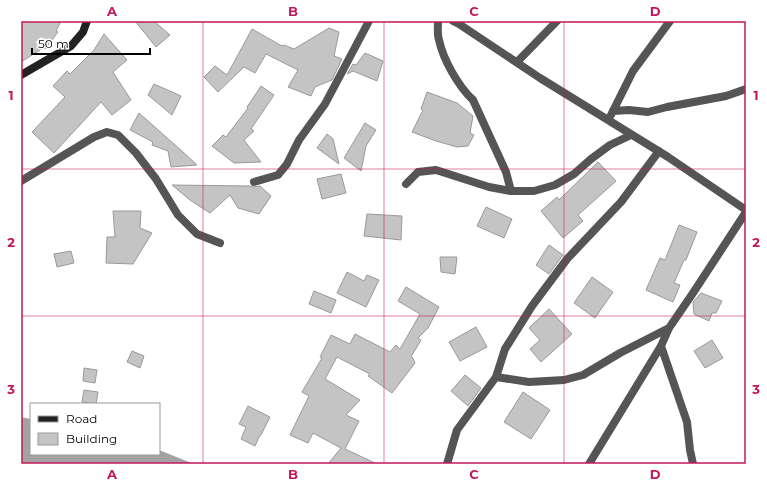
<svg xmlns="http://www.w3.org/2000/svg" width="767" height="485" font-family="Montserrat,sans-serif">
<rect width="100%" height="100%" fill="#fff"/>
<path fill="#a3a3a3" d="M 21,417 L 31,419 L 31,454 L 159,454 L 159,450 L 194,464 L 21,464 Z"/>
<path fill="#c4c4c4" stroke="#999" d="M 21,21 L 61,21 L 56,31 L 58,32 L 45,49 L 43,48 L 21,62 Z
M 135,21 L 154,21 L 170,35 L 156,47 Z
M 329,28 L 339,32 L 334,56 L 342,59 L 332,80 L 315,87 L 311,96 L 288,87 L 298,70 L 266,54 L 255,73 L 244,67 L 218,92 L 204,77 L 215,66 L 227,75 L 252,29 L 282,46 L 284,45 L 294,49 Z
M 104,34 L 127,60 L 113,72 L 131,100 L 112,115 L 101,102 L 54,153 L 32,132 L 65,97 L 53,86 L 67,71 L 70,74 L 94,50 Z
M 365,53 L 383,61 L 377,81 L 353,71 L 347,74 L 353,64 L 356,65 Z
M 154,84 L 181,96 L 172,115 L 148,95 Z
M 261,86 L 274,95 L 251,129 L 254,131 L 244,140 L 261,162 L 234,163 L 212,146 L 223,135 L 226,137 L 248,108 L 247,107 Z
M 427,92 L 457,103 L 473,116 L 470,133 L 474,135 L 468,146 L 457,147 L 436,141 L 412,132 L 423,110 L 421,109 Z
M 139,113 L 183,152 L 197,165 L 171,167 L 168,151 L 152,145 L 153,142 L 130,130 Z
M 365,123 L 376,130 L 366,146 L 361,171 L 344,158 Z
M 327,134 L 333,139 L 339,164 L 317,148 Z
M 598,162 L 616,181 L 578,215 L 583,221 L 563,238 L 541,211 L 557,197 L 559,200 Z
M 341,174 L 346,193 L 322,199 L 317,179 Z
M 172,185 L 250,186 L 253,187 L 260,186 L 271,196 L 259,214 L 238,208 L 230,195 L 210,213 L 190,200 Z
M 486,207 L 512,219 L 504,238 L 477,226 Z
M 113,211 L 141,211 L 140,228 L 152,233 L 133,264 L 106,263 L 107,237 L 115,237 Z
M 367,214 L 402,216 L 401,240 L 364,236 Z
M 679,225 L 697,232 L 686,260 L 684,260 L 674,283 L 680,285 L 673,302 L 646,290 L 660,258 L 665,260 Z
M 549,245 L 563,255 L 549,274 L 536,265 Z
M 71,251 L 74,263 L 57,267 L 54,254 Z
M 440,257 L 457,257 L 455,274 L 441,272 Z
M 347,272 L 364,281 L 367,275 L 379,280 L 366,307 L 337,293 Z
M 592,277 L 613,292 L 595,318 L 574,303 Z
M 406,287 L 439,307 L 428,328 L 418,338 L 421,340 L 411,357 L 413,358 L 415,363 L 392,393 L 368,376 L 370,374 L 337,357 L 325,379 L 360,400 L 346,415 L 359,421 L 345,449 L 377,464 L 328,464 L 341,448 L 313,433 L 308,443 L 290,435 L 309,396 L 302,392 L 322,358 L 320,357 L 331,335 L 350,344 L 355,334 L 390,352 L 396,345 L 400,349 L 420,314 L 398,301 Z
M 314,291 L 336,300 L 331,313 L 309,304 Z
M 701,293 L 722,301 L 716,313 L 712,313 L 709,321 L 694,314 L 693,302 Z
M 549,309 L 572,334 L 541,362 L 530,349 L 540,340 L 529,328 Z
M 476,327 L 487,347 L 460,361 L 449,342 Z
M 712,340 L 723,358 L 705,368 L 694,351 Z
M 132,351 L 144,356 L 140,368 L 127,362 Z
M 84,368 L 97,370 L 95,383 L 83,381 Z
M 465,375 L 481,388 L 468,406 L 451,391 Z
M 84,390 L 98,392 L 96,404 L 82,402 Z
M 523,392 L 550,410 L 531,439 L 504,422 Z
M 248,406 L 270,417 L 261,435 L 260,435 L 255,446 L 241,439 L 246,427 L 239,424 Z"/>
<g fill="none" stroke-linecap="round" stroke-linejoin="round">
<path stroke="#555" stroke-width="8" d="M 438,21 C 438,27 437,34 439,40 C 443,59 458,86 473,100 L 506,172 L 511,191
M 453,21 L 459,24 L 540,78 L 668,157 L 746,210
M 517,62 L 557,21
M 613,111 L 629,110 L 648,112 L 667,107 L 726,96 L 746,89
M 611,115 L 633,71 L 670,21
M 21,181 L 94,137 L 107,132 L 118,135 L 136,153 L 156,179 L 178,215 L 197,234 L 220,243
M 254,182 L 278,175 L 287,164 L 299,140 L 325,104 L 369,21
M 406,184 L 418,172 L 436,170 L 489,187 L 511,191 L 534,191 L 555,185 L 574,174 L 591,159 L 610,145 L 631,135
M 661,346 L 687,422 L 690,450 L 693,464
M 496,377 L 529,382 L 564,380 L 583,375 L 620,353 L 669,328
M 447,464 L 457,430 L 496,377 L 505,349 L 532,306 L 567,259 L 621,202 L 659,151
M 589,464 L 661,346 L 669,328 L 693,293 L 746,212"/>
<path stroke="#222" stroke-width="8" d="M 21,75 L 71,46 L 83,32 L 87,21"/>
</g>
<path fill="none" stroke="#c2185b" stroke-width="1" stroke-opacity="0.55" d="M 203,21 L 203,464M 384,21 L 384,464M 564,21 L 564,464M 21,169 L 746,169M 21,316 L 746,316"/>
<rect width="767" height="485" fill="none" stroke="#ffffff" stroke-width="44"/>
<rect x="30" y="403" width="130" height="52" fill="#ffffff" stroke="#999999"/>
<rect x="38" y="416" width="20" height="6" fill="#222222" stroke="#999999"/>
<text x="66" y="423" font-size="12" fill="#000000">Road</text>
<rect x="38" y="433" width="20" height="12" fill="#c4c4c4" stroke="#999999"/>
<text x="66" y="443" font-size="12" fill="#000000">Building</text>
<path d="M32 48v6h118v-6" fill="none" stroke="#000000" stroke-width="2"/>
<text x="38" y="48" font-size="12" fill="#000000" stroke="#ffffff" stroke-width="3" paint-order="stroke">50 m</text>
<rect x="22" y="22" width="723" height="441" fill="none" stroke="#c2185b" stroke-width="1.5"/>
<g font-size="13" text-anchor="middle" font-weight="bold" fill="#c2185b">
<text x="112" y="16">A</text>
<text x="293" y="16">B</text>
<text x="474" y="16">C</text>
<text x="655" y="16">D</text>
<text x="11" y="100">1</text>
<text x="756" y="100">1</text>
<text x="11" y="247">2</text>
<text x="756" y="247">2</text>
<text x="11" y="394">3</text>
<text x="756" y="394">3</text>
<text x="112" y="479">A</text>
<text x="293" y="479">B</text>
<text x="474" y="479">C</text>
<text x="655" y="479">D</text>
</g>
</svg>
